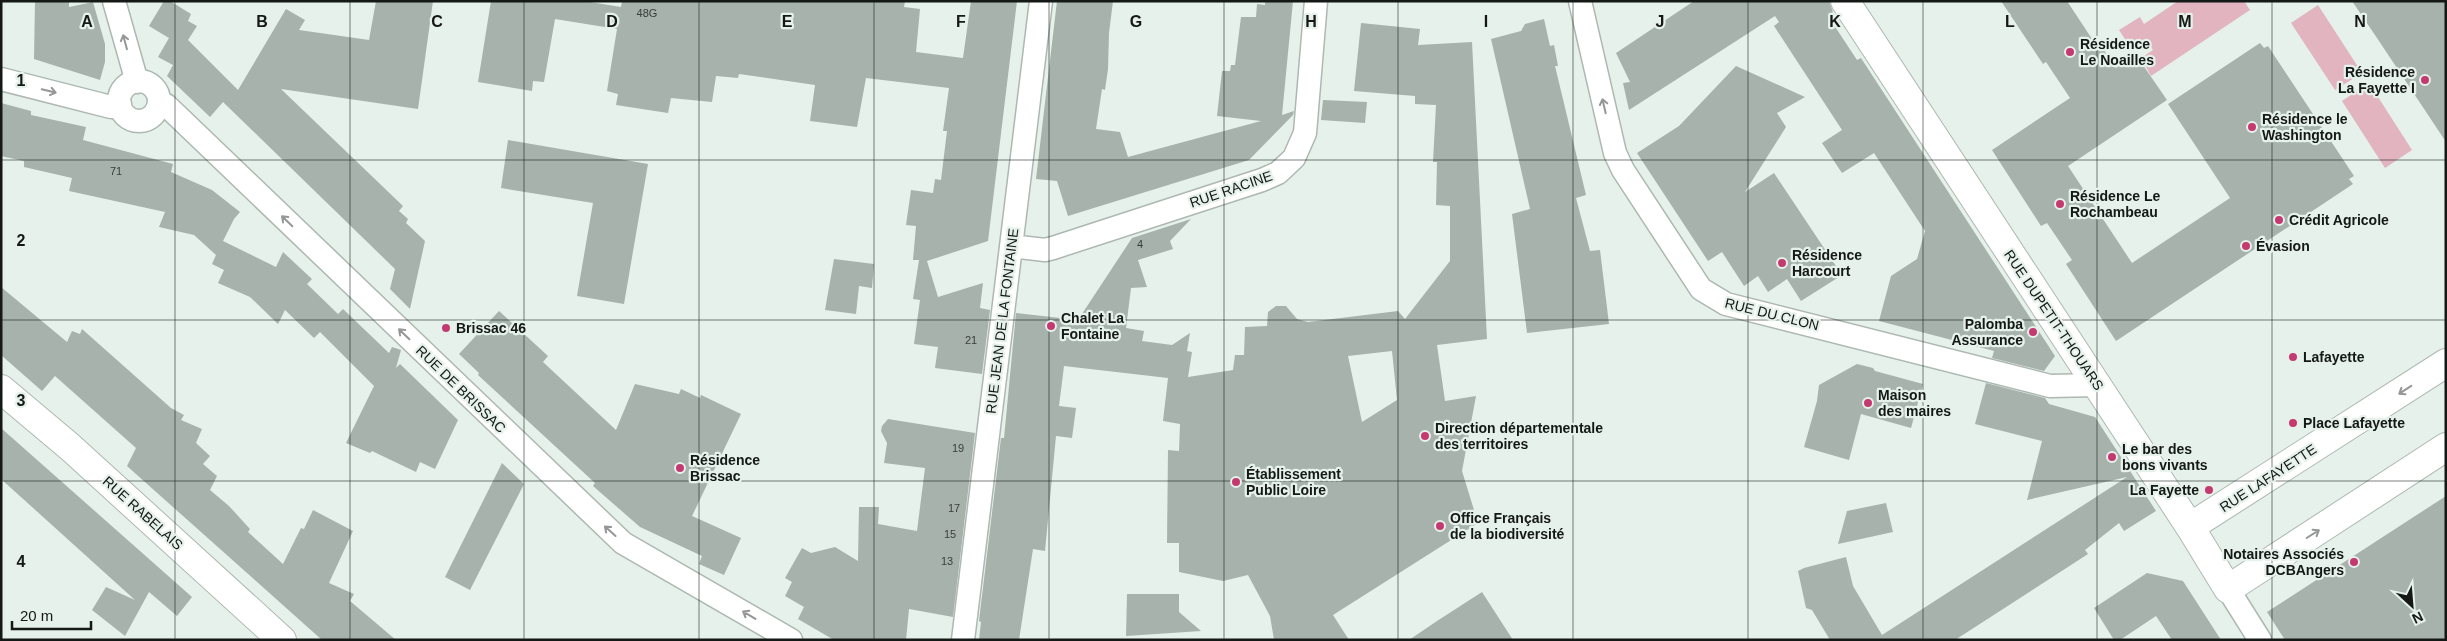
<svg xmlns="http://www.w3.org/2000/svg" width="2447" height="641" font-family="Arial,sans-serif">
<rect width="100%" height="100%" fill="#e5f1ea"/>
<path fill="#e1b4c0" d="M 2178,1 L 2244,1 L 2250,10 L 2151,76 L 2141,58 L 2153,50 L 2147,41 L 2132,50 L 2119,30 L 2140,17 L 2144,24 Z
M 2318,5 L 2362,73 L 2335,90 L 2291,23 Z
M 2369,83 L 2412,150 L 2385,168 L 2342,101 Z"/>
<path fill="#a6b2ab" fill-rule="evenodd" d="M 35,1 L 69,1 L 69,7 L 93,2 L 105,44 L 105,62 L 100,80 L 34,59 Z
M 164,1 L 170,1 L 191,14 L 188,21 L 197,26 L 188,40 L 238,90 L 286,9 L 305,20 L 299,30 L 369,40 L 376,1 L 433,1 L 418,109 L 281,89 L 403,206 L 399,211 L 408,219 L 406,223 L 425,241 L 410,309 L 390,289 L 395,269 L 223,102 L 210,117 L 167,76 L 173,65 L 158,57 L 169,38 L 149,26 Z
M 491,1 L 584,1 L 621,7 L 622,1 L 905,1 L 904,7 L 920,9 L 916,52 L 963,58 L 971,1 L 1017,1 L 988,241 L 927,261 L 938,297 L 983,283 L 980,308 L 990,310 L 982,374 L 935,368 L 938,347 L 914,344 L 920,300 L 913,299 L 919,260 L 913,260 L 916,226 L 906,225 L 911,190 L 933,193 L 935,179 L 941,180 L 947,131 L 943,131 L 949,88 L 866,78 L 857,127 L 810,121 L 815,85 L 739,74 L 738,78 L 716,76 L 712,102 L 671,98 L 668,113 L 616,105 L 618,94 L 607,91 L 617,29 L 555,19 L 544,82 L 533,81 L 532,91 L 478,82 Z
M 1057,1 L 1113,1 L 1109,33 L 1108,69 L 1105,90 L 1102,89 L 1096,129 L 1120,132 L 1128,157 L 1261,121 L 1217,116 L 1222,71 L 1230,71 L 1231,65 L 1235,65 L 1241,17 L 1256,17 L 1257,4 L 1265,5 L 1265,1 L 1293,1 L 1282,115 L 1294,111 L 1293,115 L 1249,160 L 1068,216 L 1057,181 L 1036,179 Z
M 1694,1 L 1829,1 L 1833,12 L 1828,16 L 1857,60 L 1861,58 L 2055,356 L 2044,371 L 1992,358 L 1994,351 L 1879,321 L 1891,276 L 1917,259 L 1925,231 L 1874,153 L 1842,173 L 1822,143 L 1842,130 L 1774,26 L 1779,22 L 1775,16 L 1629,110 L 1623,83 L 1630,82 L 1616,53 Z
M 2001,1 L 2067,1 L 2096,45 L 2099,43 L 2116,68 L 2136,55 L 2167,100 L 2068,166 L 2132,263 L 2230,198 L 2168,104 L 2260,43 L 2264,48 L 2268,46 L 2354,176 L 2349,179 L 2353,184 L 2116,341 L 2066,264 L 2072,260 L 2047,223 L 2041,226 L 1992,150 L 2070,98 L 2046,62 L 2043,64 Z
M 2352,1 L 2446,1 L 2446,142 L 2377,38 Z
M 1544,19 L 1550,46 L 1554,45 L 1558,66 L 1555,66 L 1586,195 L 1576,198 L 1590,251 L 1600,250 L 1609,324 L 1527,333 L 1512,214 L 1530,209 L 1491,39 L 1521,31 L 1525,24 Z
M 1361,23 L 1420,29 L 1418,45 L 1472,42 L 1487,339 L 1437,345 L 1445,401 L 1476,396 L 1462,471 L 1478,523 L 1333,615 L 1349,640 L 1274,640 L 1270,616 L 1248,575 L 1223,581 L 1179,572 L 1179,543 L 1167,543 L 1168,450 L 1179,451 L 1180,424 L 1163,421 L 1168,378 L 1064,366 L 1059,406 L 1076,408 L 1072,438 L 1056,436 L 1045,551 L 1033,549 L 1019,640 L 979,640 L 981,622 L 979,621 L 1001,438 L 1004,438 L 1016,313 L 1078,320 L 1132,238 L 1191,219 L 1170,241 L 1173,249 L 1138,260 L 1147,287 L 1131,288 L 1126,328 L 1144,331 L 1142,341 L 1172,345 L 1190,333 L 1187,351 L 1192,352 L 1188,377 L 1233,370 L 1235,355 L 1244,355 L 1245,327 L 1267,326 L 1268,312 L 1276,306 L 1286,306 L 1297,319 L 1308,322 L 1398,311 L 1405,319 L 1450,261 L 1450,206 L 1436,205 L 1437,162 L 1433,162 L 1436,105 L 1415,104 L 1415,96 L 1354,91 ZM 1392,351 L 1397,400 L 1362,422 L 1348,356 Z
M 1736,66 L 1805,97 L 1777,113 L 1786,127 L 1745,192 L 1774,173 L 1842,275 L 1801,301 L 1787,279 L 1768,292 L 1758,276 L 1744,286 L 1722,252 L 1708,261 L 1637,153 L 1679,126 Z
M 1323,100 L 1367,102 L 1365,123 L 1321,120 Z
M 1,103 L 31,111 L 31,115 L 86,127 L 83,140 L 173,164 L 171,172 L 212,190 L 240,212 L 234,219 L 223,241 L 276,267 L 283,252 L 312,279 L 307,284 L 338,314 L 343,309 L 389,353 L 392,347 L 401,350 L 396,368 L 400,364 L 458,420 L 435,469 L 420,462 L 416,472 L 372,451 L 370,453 L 346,443 L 374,386 L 320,332 L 314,338 L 285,310 L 278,324 L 250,297 L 218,283 L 224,270 L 212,264 L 216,255 L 194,235 L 159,227 L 165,212 L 69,191 L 72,178 L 24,167 L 24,161 L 1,156 Z
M 508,140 L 648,164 L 624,304 L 577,296 L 593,203 L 501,188 Z
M 834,259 L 874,264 L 872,288 L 859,286 L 856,314 L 825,310 Z
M 1,287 L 67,342 L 72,331 L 80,334 L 82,329 L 171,408 L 184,415 L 181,420 L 202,429 L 196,443 L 210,456 L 203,464 L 217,476 L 210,490 L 229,506 L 250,529 L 248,532 L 283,564 L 301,528 L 304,529 L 313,510 L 353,531 L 329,583 L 354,594 L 350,601 L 396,640 L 322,640 L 127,466 L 136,448 L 55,376 L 42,391 L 1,355 Z
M 499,311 L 548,356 L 543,362 L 616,430 L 635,384 L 679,394 L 681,389 L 700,398 L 701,395 L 741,414 L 692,516 L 741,538 L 724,575 L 699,564 L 702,556 L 640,527 L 593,486 L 595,483 L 478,375 L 479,373 L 459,354 Z
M 1857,364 L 1873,368 L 1875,371 L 1923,384 L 1911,428 L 1861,414 L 1849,460 L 1804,447 L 1817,401 L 1819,385 Z
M 1986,383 L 2045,398 L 2049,404 L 2095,417 L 2156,511 L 2124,531 L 2119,523 L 2085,550 L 2088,554 L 1955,640 L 1830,640 L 1812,610 L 1806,608 L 1798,571 L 1804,568 L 1846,557 L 1853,586 L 1882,635 L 2127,477 L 2027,500 L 2042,441 L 1975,424 Z
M 888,419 L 975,433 L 953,617 L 909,609 L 906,640 L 834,640 L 798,619 L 804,607 L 785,596 L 792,582 L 785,578 L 802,548 L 811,553 L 835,547 L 858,561 L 859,507 L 879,507 L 878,524 L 917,531 L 925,468 L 884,463 L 887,443 L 881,431 L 882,426 Z
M 1,428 L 192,597 L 177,616 L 149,592 L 125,636 L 92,610 L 106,587 L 135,600 L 1,479 Z
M 502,463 L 524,484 L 470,590 L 445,577 Z
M 2446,496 L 2446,640 L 2285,640 L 2267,612 Z
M 1886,503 L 1893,532 L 1838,544 L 1847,511 Z
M 2147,573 L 2183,581 L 2221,640 L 2172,640 L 2156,616 L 2120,640 L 2114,640 L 2094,608 Z
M 1482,592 L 1513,640 L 1409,640 L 1437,621 Z
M 1127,594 L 1179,594 L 1179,612 L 1201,631 L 1126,636 Z"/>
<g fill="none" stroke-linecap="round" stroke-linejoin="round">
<g stroke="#adb8b1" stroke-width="25">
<path id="minor" d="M 114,1 L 137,82
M 1580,1 L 1615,153 L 1623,170 L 1701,289 L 1726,304 L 2050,386 L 2097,385
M 1,79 L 111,107 L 120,104
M119 101a20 20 0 1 1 40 0a20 20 0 1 1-40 0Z
M 159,102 L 166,105 L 623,543 L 791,640
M 1011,246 L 1045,250 L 1053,248 L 1262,180 L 1278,173 L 1294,158 L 1305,133 L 1316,1
M 2228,589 L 2260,640
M 963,640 L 1041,1"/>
</g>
<g stroke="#adb8b1" stroke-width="30">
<path id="tertiary" d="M 1845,1 L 2190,527 L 2228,589 L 2446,447
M 1,389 L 70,447 L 282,640
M 2190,527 L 2446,363"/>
</g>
<use href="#minor" stroke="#fff" stroke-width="22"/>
<use href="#tertiary" stroke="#fff" stroke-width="28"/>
</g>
<defs><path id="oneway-shaft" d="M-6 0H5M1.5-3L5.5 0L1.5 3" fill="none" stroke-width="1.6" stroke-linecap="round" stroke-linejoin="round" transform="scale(1.25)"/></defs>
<g stroke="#959796">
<use href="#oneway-shaft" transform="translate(125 42) rotate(-105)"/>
<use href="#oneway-shaft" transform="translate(49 91) rotate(14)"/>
<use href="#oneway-shaft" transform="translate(1604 106) rotate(-103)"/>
<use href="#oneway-shaft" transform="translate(287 221) rotate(-136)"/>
<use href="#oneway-shaft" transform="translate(404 334) rotate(-136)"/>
<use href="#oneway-shaft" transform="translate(2405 390) rotate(147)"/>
<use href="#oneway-shaft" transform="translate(610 531) rotate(-138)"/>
<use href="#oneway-shaft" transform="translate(2313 534) rotate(-32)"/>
<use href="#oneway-shaft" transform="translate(749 615) rotate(-149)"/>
</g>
<path fill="none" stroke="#141816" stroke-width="1" stroke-opacity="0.55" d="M 175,1 L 175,640M 350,1 L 350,640M 524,1 L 524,640M 699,1 L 699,640M 874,1 L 874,640M 1049,1 L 1049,640M 1224,1 L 1224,640M 1398,1 L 1398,640M 1573,1 L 1573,640M 1748,1 L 1748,640M 1923,1 L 1923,640M 2097,1 L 2097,640M 2272,1 L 2272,640M 1,160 L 2446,160M 1,320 L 2446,320M 1,481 L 2446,481"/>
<g fill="#c43a70" stroke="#e5f1ea" stroke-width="2">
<circle cx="2070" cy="52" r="5"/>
<circle cx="2425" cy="80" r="5"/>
<circle cx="2252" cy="127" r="5"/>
<circle cx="2060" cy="204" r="5"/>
<circle cx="2279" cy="220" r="5"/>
<circle cx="2246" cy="246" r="5"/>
<circle cx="1782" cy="263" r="5"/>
<circle cx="1051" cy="326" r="5"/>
<circle cx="446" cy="328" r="5"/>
<circle cx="2033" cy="332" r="5"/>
<circle cx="2293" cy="357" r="5"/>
<circle cx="1868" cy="403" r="5"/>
<circle cx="2293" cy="423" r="5"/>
<circle cx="1425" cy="436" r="5"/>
<circle cx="2112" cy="457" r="5"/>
<circle cx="680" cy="468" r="5"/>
<circle cx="1236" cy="482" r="5"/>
<circle cx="2209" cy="490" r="5"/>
<circle cx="1440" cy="526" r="5"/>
<circle cx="2354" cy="562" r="5"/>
</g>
<g text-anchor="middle" stroke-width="4.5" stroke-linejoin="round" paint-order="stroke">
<g font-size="11" fill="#383e3b">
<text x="647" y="17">48G</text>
<text x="116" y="175">71</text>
<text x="1140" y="248">4</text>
<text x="971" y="344">21</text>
<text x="958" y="452">19</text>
<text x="954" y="512">17</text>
<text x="950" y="538">15</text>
<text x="947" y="565">13</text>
</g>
<g font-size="14" font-weight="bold" fill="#141816" stroke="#e5f1ea" text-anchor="start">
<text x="2080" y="49">Résidence<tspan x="2080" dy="16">Le Noailles</tspan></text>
<text x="2415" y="77" text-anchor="end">Résidence<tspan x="2415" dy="16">La Fayette I</tspan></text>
<text x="2262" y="124">Résidence le<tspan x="2262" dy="16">Washington</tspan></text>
<text x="2070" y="201">Résidence Le<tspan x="2070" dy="16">Rochambeau</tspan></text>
<text x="2289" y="225">Crédit Agricole</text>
<text x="2256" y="251">Évasion</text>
<text x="1792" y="260">Résidence<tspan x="1792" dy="16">Harcourt</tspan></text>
<text x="1061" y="323">Chalet La<tspan x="1061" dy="16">Fontaine</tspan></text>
<text x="2023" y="329" text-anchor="end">Palomba<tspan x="2023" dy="16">Assurance</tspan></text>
<text x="456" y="333">Brissac 46</text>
<text x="2303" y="362">Lafayette</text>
<text x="1878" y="400">Maison<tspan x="1878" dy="16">des maires</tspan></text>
<text x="2303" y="428">Place Lafayette</text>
<text x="1435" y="433">Direction départementale<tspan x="1435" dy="16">des territoires</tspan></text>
<text x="2122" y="454">Le bar des<tspan x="2122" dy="16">bons vivants</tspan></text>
<text x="690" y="465">Résidence<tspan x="690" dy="16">Brissac</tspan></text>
<text x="1246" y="479">Établissement<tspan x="1246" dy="16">Public Loire</tspan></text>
<text x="2199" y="495" text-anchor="end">La Fayette</text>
<text x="1450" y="523">Office Français<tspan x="1450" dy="16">de la biodiversité</tspan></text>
<text x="2344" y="559" text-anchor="end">Notaires Associés<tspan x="2344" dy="16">DCBAngers</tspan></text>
</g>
<g font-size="14" fill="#141816" stroke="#e5f1ea">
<text transform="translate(1231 189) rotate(-19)" y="5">RUE RACINE</text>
<text transform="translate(1772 314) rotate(14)" y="5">RUE DU CLON</text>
<text transform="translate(2054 320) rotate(56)" y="5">RUE DUPETIT-THOUARS</text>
<text transform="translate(1002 321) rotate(-83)" y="5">RUE JEAN DE LA FONTAINE</text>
<text transform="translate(461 389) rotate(44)" y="5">RUE DE BRISSAC</text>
<text transform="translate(2268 478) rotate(-33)" y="5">RUE LAFAYETTE</text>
<text transform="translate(143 513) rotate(42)" y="5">RUE RABELAIS</text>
</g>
</g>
<g font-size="16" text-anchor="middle" font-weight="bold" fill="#141816" stroke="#e5f1ea" stroke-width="4.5" stroke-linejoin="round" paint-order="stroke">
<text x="87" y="27">A</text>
<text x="262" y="27">B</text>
<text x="437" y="27">C</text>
<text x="612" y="27">D</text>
<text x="787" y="27">E</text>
<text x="961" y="27">F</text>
<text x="1136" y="27">G</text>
<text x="1311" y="27">H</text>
<text x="1486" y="27">I</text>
<text x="1660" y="27">J</text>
<text x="1835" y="27">K</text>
<text x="2010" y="27">L</text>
<text x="2185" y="27">M</text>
<text x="2360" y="27">N</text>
<text x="21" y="86">1</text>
<text x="21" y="246">2</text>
<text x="21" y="406">3</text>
<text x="21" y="567">4</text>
</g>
<rect width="2447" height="641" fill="none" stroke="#141816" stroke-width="5"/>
<g transform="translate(2412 606) rotate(154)" stroke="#e5f1ea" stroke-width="4" paint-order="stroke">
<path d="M0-4L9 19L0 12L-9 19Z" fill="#141816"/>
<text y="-8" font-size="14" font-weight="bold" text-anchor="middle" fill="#141816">N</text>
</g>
<path d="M12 621v8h79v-8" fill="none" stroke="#141816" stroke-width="2.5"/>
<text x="20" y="621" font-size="15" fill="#141816" stroke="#e5f1ea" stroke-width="4" paint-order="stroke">20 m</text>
</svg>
